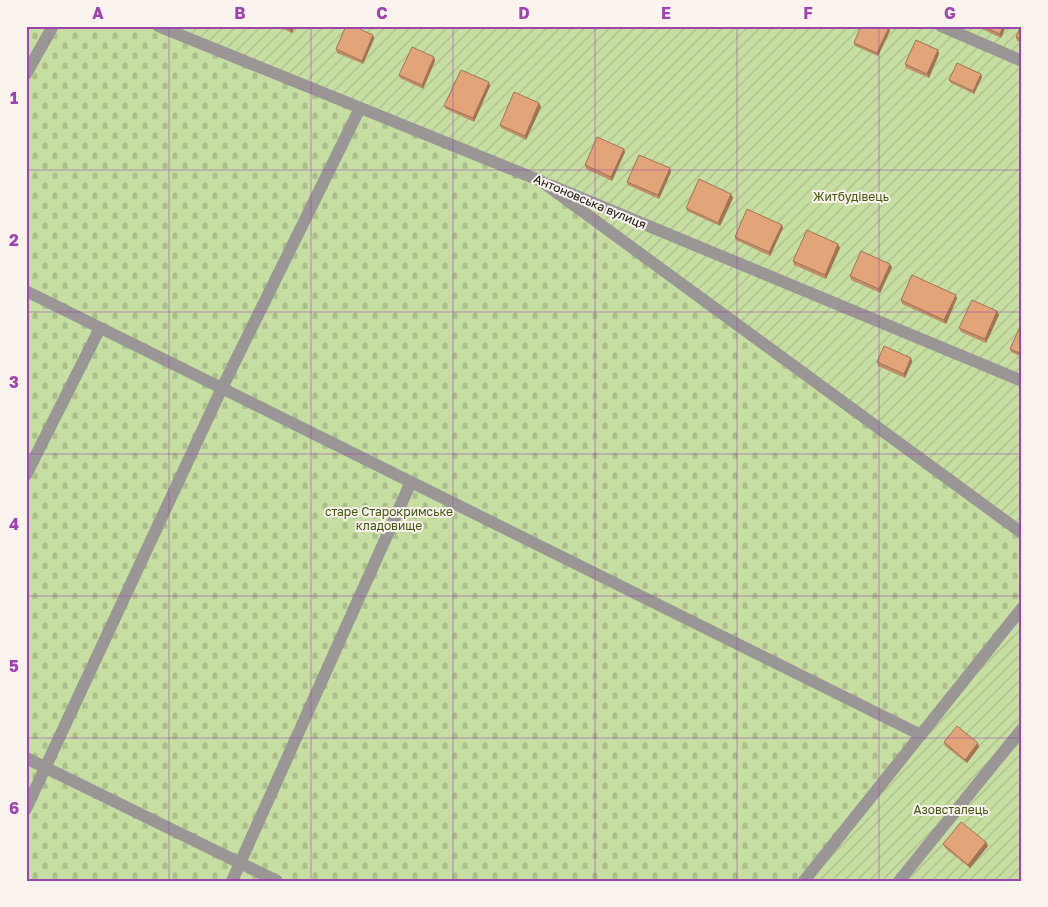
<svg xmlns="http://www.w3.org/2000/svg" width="1048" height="907" font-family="'Golos Text',sans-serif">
<defs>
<pattern id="cemetery-stones" width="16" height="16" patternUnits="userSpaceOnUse" patternTransform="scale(1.25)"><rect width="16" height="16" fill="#c7dea2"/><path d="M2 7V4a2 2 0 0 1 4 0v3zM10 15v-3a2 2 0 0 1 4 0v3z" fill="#aabd8a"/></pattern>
<pattern id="garden-furrows" width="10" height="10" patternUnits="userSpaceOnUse" patternTransform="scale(1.25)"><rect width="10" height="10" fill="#c7dea2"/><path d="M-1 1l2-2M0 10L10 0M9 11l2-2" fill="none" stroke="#aabd8a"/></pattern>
</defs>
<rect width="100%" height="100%" fill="#eee6e0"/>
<path fill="url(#cemetery-stones)" d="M 26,26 L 158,26 L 541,181 L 1022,533 L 1022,608 L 804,881 L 26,881 Z"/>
<path fill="url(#garden-furrows)" d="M 158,26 L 1022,26 L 1022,533 L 541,181 Z
M 1022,608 L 1022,881 L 804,881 Z"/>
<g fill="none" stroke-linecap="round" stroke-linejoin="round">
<path stroke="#9a9695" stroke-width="12" d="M 941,26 L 1022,61
M 26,74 L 53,26
M 550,185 L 1022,381
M 26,291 L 921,735
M 26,475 L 100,328
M 26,758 L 277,881
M 26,809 L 222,388 L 360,108
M 232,881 L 411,482
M 899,881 L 1022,729"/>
<path stroke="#9a9695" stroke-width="12" d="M 158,26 L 541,181 L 1022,533
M 804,881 L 1022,608"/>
</g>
<path fill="#c28e69" d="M 276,26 L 295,26 L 292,33 Z
M 976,26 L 1006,26 L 1001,38 Z
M 1022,26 L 1022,43 L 1017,41 L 1016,37 Z
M 890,31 L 878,56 L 855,46 L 854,43 Z
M 373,35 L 374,39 L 363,64 L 337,53 L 336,49 Z
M 938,50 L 939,54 L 929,78 L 906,68 L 905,64 Z
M 434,57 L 435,61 L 423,89 L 400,78 L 399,75 Z
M 982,77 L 974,94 L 951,83 L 949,80 Z
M 490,86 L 474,122 L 446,109 L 444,106 Z
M 539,103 L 541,107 L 526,140 L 501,128 L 500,125 Z
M 624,149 L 625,152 L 612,181 L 586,169 L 585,165 Z
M 670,168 L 671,172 L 659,199 L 628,185 L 627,182 Z
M 731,194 L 733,198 L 720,226 L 687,211 L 686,208 Z
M 782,225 L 783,228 L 770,256 L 736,240 L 735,237 Z
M 840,248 L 826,279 L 794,265 L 793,261 Z
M 892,267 L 880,293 L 851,280 L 850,276 Z
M 957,298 L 946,324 L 902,304 L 901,300 Z
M 997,311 L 999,315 L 986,343 L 961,332 L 959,328 Z
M 1022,322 L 1022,357 L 1011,352 L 1010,349 Z
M 911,358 L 912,362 L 905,378 L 878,366 L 877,362 Z
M 944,742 L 979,747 L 967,763 L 945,746 Z
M 986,842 L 988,846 L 970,868 L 945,848 L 943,844 Z"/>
<path fill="#9e7455" d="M 292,26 L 295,26 L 292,33 L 290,30 Z
M 1003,26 L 1006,26 L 1001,38 L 1000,34 Z
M 889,27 L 890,31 L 878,56 L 877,53 Z
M 373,35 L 374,39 L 363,64 L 362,61 Z
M 938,50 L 939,54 L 929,78 L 927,74 Z
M 434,57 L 435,61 L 423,89 L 422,85 Z
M 981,74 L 982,77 L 974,94 L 973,91 Z
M 489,82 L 490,86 L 474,122 L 473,118 Z
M 539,103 L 541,107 L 526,140 L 525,136 Z
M 624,149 L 625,152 L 612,181 L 611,177 Z
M 670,168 L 671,172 L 659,199 L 658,195 Z
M 731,194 L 733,198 L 720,226 L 718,223 Z
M 782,225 L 783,228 L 770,256 L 769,252 Z
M 838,244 L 840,248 L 826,279 L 825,275 Z
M 890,264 L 892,267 L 880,293 L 879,289 Z
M 956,295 L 957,298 L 946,324 L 944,320 Z
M 997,311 L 999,315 L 986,343 L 985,339 Z
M 911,358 L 912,362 L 905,378 L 904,374 Z
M 978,743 L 979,747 L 967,763 L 965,760 Z
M 986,842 L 988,846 L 970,868 L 968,865 Z"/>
<path fill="#e2a57a" stroke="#9e7455" d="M 283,26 L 292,26 L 290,30 Z
M 346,26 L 353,26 L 373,35 L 362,61 L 336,49 Z
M 861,26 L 886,26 L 889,27 L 877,53 L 854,43 Z
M 982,26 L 1003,26 L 1000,34 Z
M 1021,26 L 1022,26 L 1022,40 L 1016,37 Z
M 916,40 L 938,50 L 927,74 L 905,64 Z
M 412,47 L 434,57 L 422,85 L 399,75 Z
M 957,63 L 981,74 L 973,91 L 949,80 Z
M 461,70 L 489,82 L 473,118 L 444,106 Z
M 514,92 L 539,103 L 525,136 L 500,125 Z
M 597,137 L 624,149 L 611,177 L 585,165 Z
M 639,155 L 670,168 L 658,195 L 627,182 Z
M 699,179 L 731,194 L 718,223 L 686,208 Z
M 747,209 L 782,225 L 769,252 L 735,237 Z
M 807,230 L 838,244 L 825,275 L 793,261 Z
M 861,251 L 890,264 L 879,289 L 850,276 Z
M 912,275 L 956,295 L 944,320 L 901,300 Z
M 972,300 L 997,311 L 985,339 L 959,328 Z
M 1022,322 L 1022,354 L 1010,349 Z
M 884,346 L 911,358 L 904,374 L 877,362 Z
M 957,726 L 978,743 L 965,760 L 944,742 Z
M 961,822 L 986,842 L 968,865 L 943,844 Z"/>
<path fill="none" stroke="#9e44af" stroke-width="1" stroke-opacity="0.55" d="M 169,26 L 169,881M 311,26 L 311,881M 453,26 L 453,881M 595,26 L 595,881M 737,26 L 737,881M 879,26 L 879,881M 26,170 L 1022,170M 26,312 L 1022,312M 26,454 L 1022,454M 26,596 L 1022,596M 26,738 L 1022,738"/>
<g text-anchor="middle" stroke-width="4" stroke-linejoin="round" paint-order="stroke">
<g font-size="12" fill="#41570f" stroke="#fbf3ee">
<text x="851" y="201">Житбудівець</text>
<text x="389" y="516">старе Старокримське<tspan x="389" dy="14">кладовище</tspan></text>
<text x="951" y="814">Азовсталець</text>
</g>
<g font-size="12" fill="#141210" stroke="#fbf3ee">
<text transform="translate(590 202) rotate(23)" y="4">Антоновська вулиця</text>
</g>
</g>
<rect width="1048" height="907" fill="none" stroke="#fbf3ee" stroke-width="55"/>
<rect x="28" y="28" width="992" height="852" fill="none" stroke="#9e44af" stroke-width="2"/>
<g font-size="16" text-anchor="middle" font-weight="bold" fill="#9e44af">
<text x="98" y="19">A</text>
<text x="240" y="19">B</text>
<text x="382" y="19">C</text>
<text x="524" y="19">D</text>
<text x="666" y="19">E</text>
<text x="808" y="19">F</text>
<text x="950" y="19">G</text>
<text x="14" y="104">1</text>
<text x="14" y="246">2</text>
<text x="14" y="388">3</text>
<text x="14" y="530">4</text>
<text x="14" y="672">5</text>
<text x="14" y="814">6</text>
</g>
</svg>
